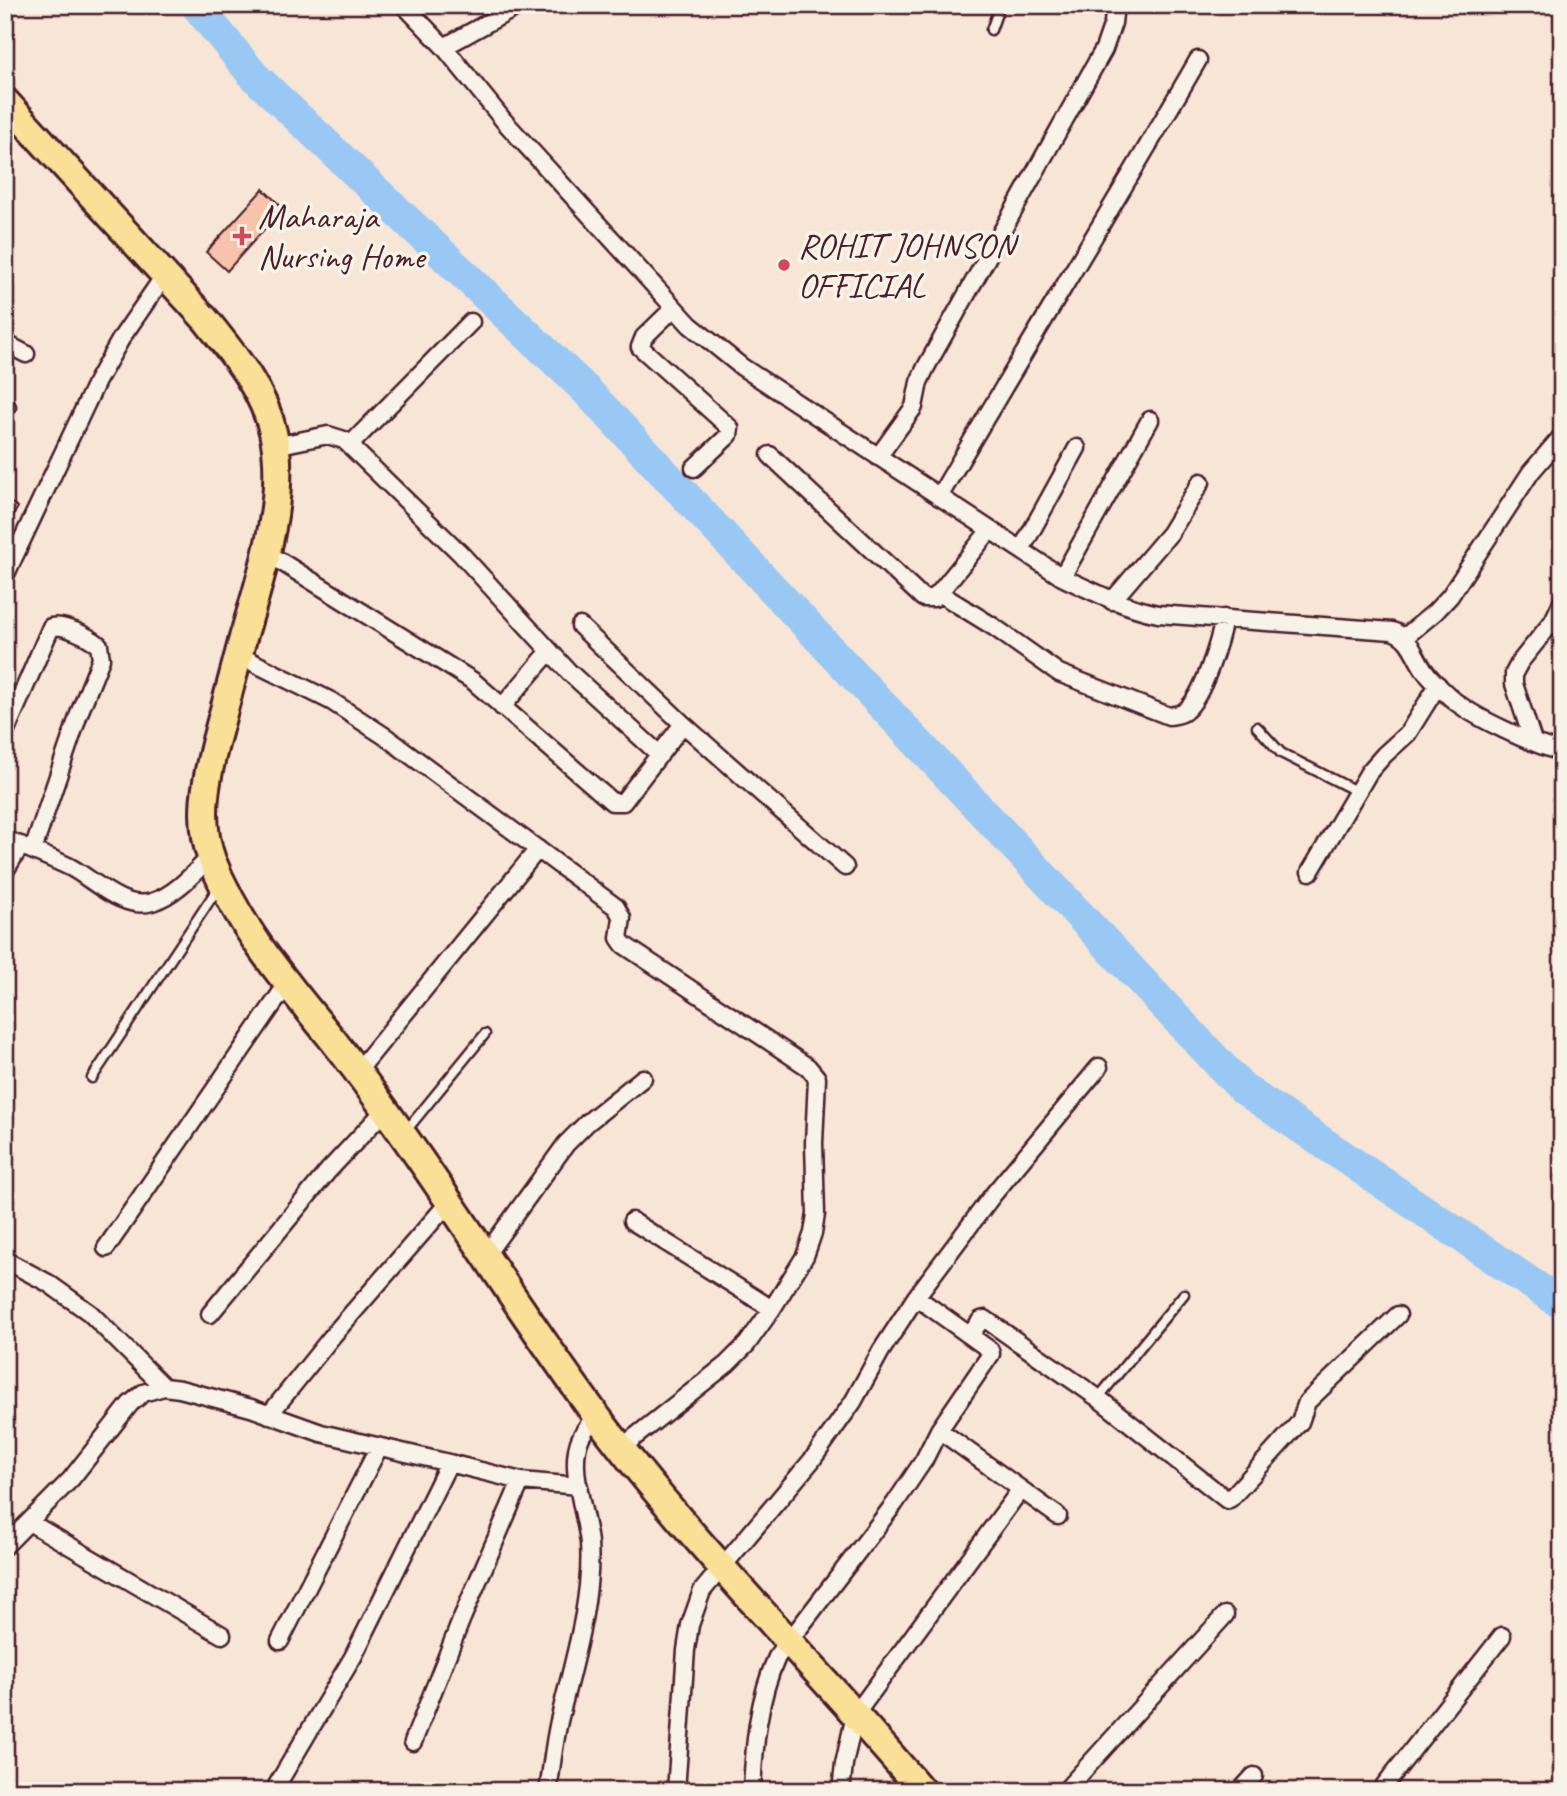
<svg xmlns="http://www.w3.org/2000/svg" width="1567" height="1796" font-family="Caveat,sans-serif">
<rect width="100%" height="100%" fill="#f7e5d6"/>
<filter id="ink" filterUnits="userSpaceOnUse"><feTurbulence type="fractalNoise" baseFrequency=".0143" numOctaves="2"/><feDisplacementMap in="SourceGraphic" scale="14" xChannelSelector="R" yChannelSelector="G"/><feConvolveMatrix kernelMatrix="1 2 1 2 8 2 1 2 1" color-interpolation-filters="sRGB"/></filter>
<g filter="url(#ink)">
<g fill="none" stroke-linecap="round" stroke-linejoin="round">
<path stroke="#99c8f4" stroke-width="32" d="M 196,5 L 253,75 L 585,389 L 1242,1088 L 1562,1304"/>
</g>
<path fill="#f8c3ab" stroke="#4a1f2b" stroke-width="2" d="M 263,189 L 283,208 L 227,271 L 206,252 Z
M 5,499 L 18,507 L 5,529 Z"/>
<g fill="none" stroke-linecap="round" stroke-linejoin="round">
<g stroke="#4a1f2b" stroke-width="13">
<path id="lane" d="M 991,30 L 1000,5
M 1257,727 L 1281,753 L 1358,792
M 92,1078 L 218,888
M 405,1132 L 485,1034
M 1098,1398 L 1184,1294"/>
</g>
<g stroke="#4a1f2b" stroke-width="21">
<path id="street" d="M 404,5 L 444,47 L 504,121 L 690,325 L 742,367 L 1062,577 C 1094,592 1124,607 1158,614 L 1392,631 C 1411,637 1414,656 1425,671 C 1432,681 1442,690 1451,698 C 1472,717 1534,745 1562,752
M 444,47 L 520,5
M 674,308 L 644,337 L 640,347 L 730,428 L 729,435 L 694,468
M 5,343 L 26,354
M 5,406 L 7,407
M 350,445 L 471,322
M 275,446 L 328,435 L 344,440 L 461,554 L 569,672 L 660,755
M 770,455 L 923,598 L 934,598 L 939,593 L 990,530
M 878,457 L 914,407 L 919,382 L 926,367 L 1104,49 L 1113,23 L 1115,5
M 939,497 C 1024,351 1113,207 1198,60
M 1021,550 L 1077,448
M 267,553 L 473,681 L 612,802 L 623,802 L 683,724
M 5,576 L 97,381 L 122,337 L 164,276
M 1062,577 L 1150,420
M 939,593 L 994,627 L 1059,673 L 1169,716 C 1175,715 1181,715 1185,711 C 1203,697 1220,640 1224,618
M 1112,601 L 1170,533 L 1201,482
M 580,626 L 683,724 L 845,867
M 1405,637 L 1435,612 L 1450,596 L 1531,472 L 1562,436
M 238,655 L 331,701 L 386,737 L 616,907 L 622,918 L 619,938 L 624,945 L 808,1067 L 817,1078 L 814,1143 L 816,1214 L 813,1233 L 805,1256 L 772,1309 L 747,1344 L 727,1364 L 622,1447
M 502,707 L 550,651
M 5,733 L 51,627 C 64,624 88,636 99,645 L 101,659 L 80,711 L 33,850
M 1533,741 L 1514,684 L 1514,673 L 1520,662 L 1553,621 L 1562,602
M 5,839 C 27,848 49,857 70,867 C 93,879 123,911 152,902 C 175,895 194,873 211,856
M 5,871 L 21,845
M 1310,872 L 1369,772 L 1384,755 L 1408,733 L 1438,685
M 357,1072 L 538,849
M 632,1221 L 772,1309
M 106,1248 L 287,984
M 485,1256 L 566,1144 L 587,1123 L 643,1078
M 5,1260 L 48,1283 L 90,1313 L 164,1387
M 210,1314 L 328,1171 L 385,1110
M 970,1335 L 981,1320 L 985,1319 L 1098,1398 L 1227,1500 L 1231,1498 L 1300,1422 L 1307,1402 L 1398,1315
M 269,1415 L 334,1334 L 450,1201
M 939,1430 L 1058,1516
M 29,1522 L 222,1635
M 5,1546 L 71,1479 L 130,1404 L 143,1393 L 164,1387 L 180,1389 L 251,1408 L 321,1433 L 449,1463 L 521,1481 L 579,1486
M 280,1641 L 379,1447
M 413,1742 L 462,1618 L 521,1481
M 277,1785 L 353,1657 L 449,1463
M 548,1791 C 552,1766 554,1741 560,1717 C 573,1662 593,1599 589,1543 C 586,1512 567,1466 581,1437 C 585,1429 591,1422 595,1415
M 676,1791 L 686,1650 L 690,1625 L 702,1591 L 812,1460 L 853,1402 L 881,1351 L 916,1297 L 992,1196 L 1099,1067
M 752,1791 C 754,1747 758,1698 777,1657 L 895,1503 L 924,1460 L 939,1430 L 991,1354 L 990,1350 L 916,1297
M 841,1791 L 844,1764 L 855,1715 L 1021,1489
M 1065,1791 L 1225,1615
M 1240,1791 L 1254,1776
M 1380,1791 L 1502,1636"/>
</g>
<g stroke="#4a1f2b" stroke-width="32">
<path id="primary" d="M 5,101 L 206,320 C 233,354 263,389 273,432 C 288,496 261,577 243,638 C 234,672 225,706 216,740 C 206,780 197,819 212,860 C 238,926 284,980 328,1034 C 350,1061 371,1090 391,1118 C 461,1215 524,1318 595,1414 C 694,1547 815,1664 922,1791"/>
</g>
<use href="#lane" stroke="#f7f3e8" stroke-width="8"/>
<use href="#street" stroke="#f7f3e8" stroke-width="16"/>
<use href="#primary" stroke="#fadf96" stroke-width="26"/>
</g>
</g>
<g fill="#d1495b" stroke="#f7f3e8" stroke-width="2.5">
<path d="M238.5 225.5h7v7h7v7h-7v7h-7v-7h-7v-7h7z"/>
<circle cx="784" cy="265" r="7"/>
</g>
<g text-anchor="middle" stroke-width="7" stroke-linejoin="round" paint-order="stroke">
<g font-size="35" fill="#4a1f2b" stroke="#f7f3e8" text-anchor="start">
<text x="258" y="228">Maharaja<tspan x="258" dy="40">Nursing Home</tspan></text>
<text x="798" y="257">ROHIT JOHNSON<tspan x="798" dy="40">OFFICIAL</tspan></text>
</g>
</g>
<rect width="1567" height="1796" fill="none" stroke="#f7f3e8" stroke-width="28"/>
<rect x="14" y="14" width="1539" height="1768" fill="none" stroke="#4a1f2b" stroke-width="2.5" filter="url(#ink)"/>
</svg>
